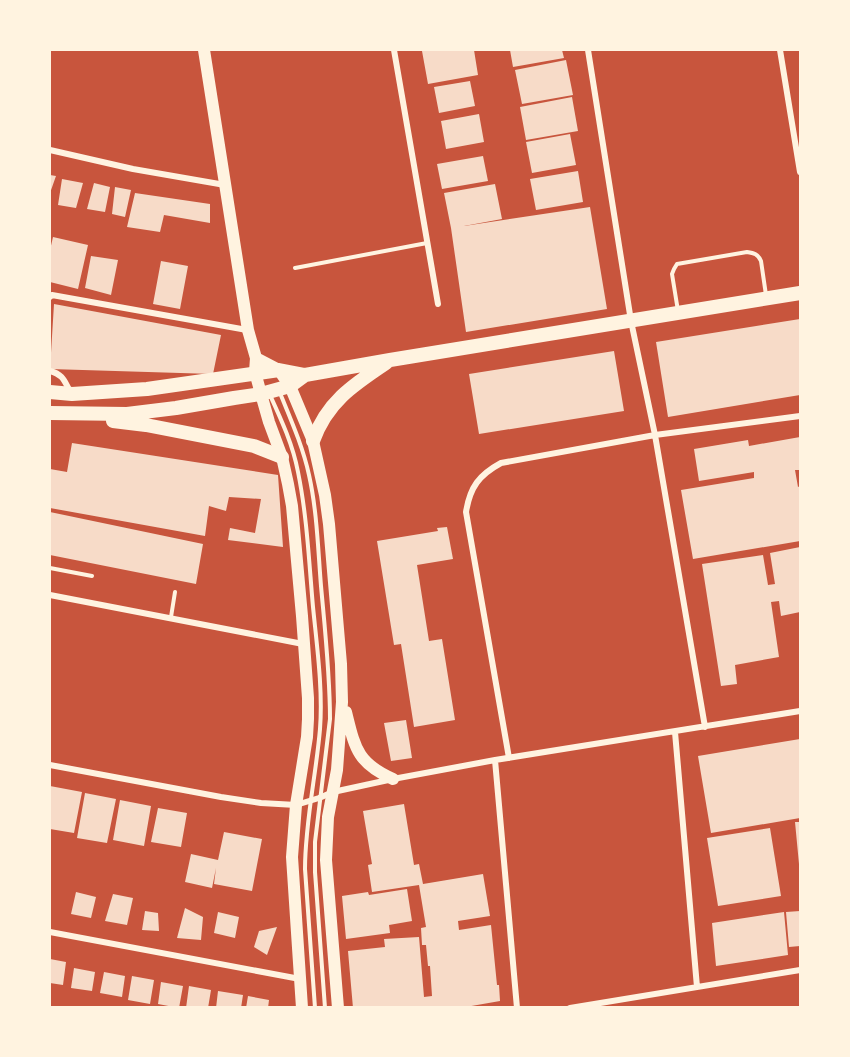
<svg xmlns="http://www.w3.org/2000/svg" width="850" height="1057" font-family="'Public Sans',sans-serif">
<rect width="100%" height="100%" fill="#c8553d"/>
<path fill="#f7dbc8" d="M 428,50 L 474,50 L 478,75 L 428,84 L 422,51 Z
M 510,50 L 562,50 L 564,58 L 513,67 Z
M 566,60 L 573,95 L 522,104 L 515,70 Z
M 470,81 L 475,106 L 439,113 L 434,87 Z
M 572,97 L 578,131 L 526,140 L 520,107 Z
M 479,114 L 484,142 L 446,149 L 441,121 Z
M 570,134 L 576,165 L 532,173 L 526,142 Z
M 483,156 L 488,181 L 442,189 L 437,164 Z
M 578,171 L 583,202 L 536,210 L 530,179 Z
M 50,175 L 56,176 L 50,193 Z
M 62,179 L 83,183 L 76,208 L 58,205 Z
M 94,183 L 110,187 L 105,212 L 87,209 Z
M 495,184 L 502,219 L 464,226 L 590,207 L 607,309 L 466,332 L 451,228 L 444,193 Z
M 115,187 L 131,190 L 125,217 L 112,214 Z
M 135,193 L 210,204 L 210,223 L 164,215 L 160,232 L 127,227 Z
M 53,237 L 88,245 L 78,289 L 50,282 L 50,250 Z
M 91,256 L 118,260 L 111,295 L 85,288 Z
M 161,261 L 188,266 L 180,309 L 153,304 Z
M 54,304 L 221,335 L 213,374 L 50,369 Z
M 800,319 L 800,395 L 668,417 L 656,342 Z
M 614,351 L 624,411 L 479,434 L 469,374 Z
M 800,437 L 800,470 L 795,470 L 798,487 L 800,486 L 800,541 L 693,559 L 681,490 L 754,478 L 754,472 L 699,481 L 694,449 L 748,440 L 749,446 Z
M 72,443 L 278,475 L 283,547 L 228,540 L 230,528 L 255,533 L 261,499 L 229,497 L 226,511 L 209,506 L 205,536 L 50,508 L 50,469 L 67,472 Z
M 50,512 L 203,544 L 196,584 L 50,555 Z
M 447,527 L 453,559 L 417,565 L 429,641 L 442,639 L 455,720 L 414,727 L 401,644 L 394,645 L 377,541 L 438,531 L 437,528 Z
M 800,547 L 800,612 L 781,616 L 779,601 L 771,602 L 779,657 L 735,665 L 737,684 L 721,686 L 702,564 L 763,555 L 768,585 L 775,584 L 770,553 Z
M 406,720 L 412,758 L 391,761 L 384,723 Z
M 800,739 L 800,818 L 711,833 L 698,756 Z
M 50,786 L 82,792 L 74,833 L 50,829 Z
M 85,793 L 116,799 L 107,843 L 77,838 Z
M 120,800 L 151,806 L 144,846 L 113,840 Z
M 404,804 L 414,865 L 419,864 L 423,884 L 483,874 L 490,916 L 458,921 L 459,930 L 491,925 L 497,985 L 499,985 L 500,1001 L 460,1008 L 353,1008 L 348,951 L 385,947 L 384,939 L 419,937 L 424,997 L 432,996 L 430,966 L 428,966 L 426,945 L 422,945 L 421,928 L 426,927 L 419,885 L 372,892 L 368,865 L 372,864 L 363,811 Z
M 158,808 L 187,813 L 181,847 L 151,842 Z
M 795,822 L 800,822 L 800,863 L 799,864 Z
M 770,828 L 781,896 L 718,906 L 707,838 Z
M 224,832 L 262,839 L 252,891 L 214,884 L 216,868 L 212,888 L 185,882 L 191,854 L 218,860 Z
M 407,889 L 412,921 L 389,925 L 390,933 L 346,939 L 342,896 L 368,892 L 369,895 Z
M 76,892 L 96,897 L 91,918 L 71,914 Z
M 113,894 L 133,898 L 127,925 L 105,921 Z
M 185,908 L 203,917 L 201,940 L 177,938 Z
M 145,911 L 158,913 L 159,931 L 142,930 Z
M 800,911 L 800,946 L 789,947 L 786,912 Z
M 218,912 L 239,917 L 235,938 L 214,933 Z
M 784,912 L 788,955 L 716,966 L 712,923 Z
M 277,927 L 267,955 L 254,947 L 259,931 Z
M 50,959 L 66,962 L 63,985 L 50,983 Z
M 74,968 L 95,972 L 92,991 L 71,988 Z
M 104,972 L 125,976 L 122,997 L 100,993 Z
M 132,976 L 154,980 L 150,1004 L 128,1000 Z
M 161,982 L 183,986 L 179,1008 L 158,1004 Z
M 189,986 L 211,990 L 208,1008 L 186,1008 Z
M 218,991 L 243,995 L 241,1008 L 216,1008 Z
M 248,996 L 269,1000 L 268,1008 L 246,1008 Z"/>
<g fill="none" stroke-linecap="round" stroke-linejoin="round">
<path stroke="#fff3e0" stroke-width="4" d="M 295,268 L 427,243
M 678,311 L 672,274 L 674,269 L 677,264 L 747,252 C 754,253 758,254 761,261 L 766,295
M 280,393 C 291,420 303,447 309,475 C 317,511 318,549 321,586 C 325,630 330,675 330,719 L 315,842 L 315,872 L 325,1008
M 270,395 C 281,419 293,445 298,472 C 307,516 309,562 313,607 C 317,647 323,690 320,729 C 316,776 305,822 305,869 L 315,1008
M 50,568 L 92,576
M 171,617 L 175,592"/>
<path stroke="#fff3e0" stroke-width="6" d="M 394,50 L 438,304
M 588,50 L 631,321 L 655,435 L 705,727
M 780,50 L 800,172
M 50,150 L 133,169 L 225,185
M 50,297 L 52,295 L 247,330
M 50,371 C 64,375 64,381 71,393
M 50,595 L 303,644
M 675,732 L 697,987
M 509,758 L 466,512 C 470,487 479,475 501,463 L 655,435 L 800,416
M 495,760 L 517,1008
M 50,765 L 221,797 L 261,803 L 296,805 L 319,798 L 333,792 L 393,779 L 495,760 L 800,711
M 50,932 L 300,979
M 570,1008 L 800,970"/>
<path stroke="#fff3e0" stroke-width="12" d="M 204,50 L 248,330 L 256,358 L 255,372 L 261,394 L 269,422 L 282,457 L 288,484 L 292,506 L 302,616 L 308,698 L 308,719 L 307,737 L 296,805 L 292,857 L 302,1008
M 256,358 L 279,370 L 290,386 L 313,441 L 325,495 L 329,524 L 341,664 L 342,702 L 337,770 L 328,817 L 326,860 L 338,1008
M 346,712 C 355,748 357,763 393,779"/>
<path stroke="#fff3e0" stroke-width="14" d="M 50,392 L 72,394 L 147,389 L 279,370 L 305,375 L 390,360 L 800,293
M 50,413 L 127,414 L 176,408 L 234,398 L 261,394 L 290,386 L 305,375
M 113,421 L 146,425 L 254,446 L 282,457
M 313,441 C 327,402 353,385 386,363"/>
</g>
<rect width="850" height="1057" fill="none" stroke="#fff3e0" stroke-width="102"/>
</svg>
